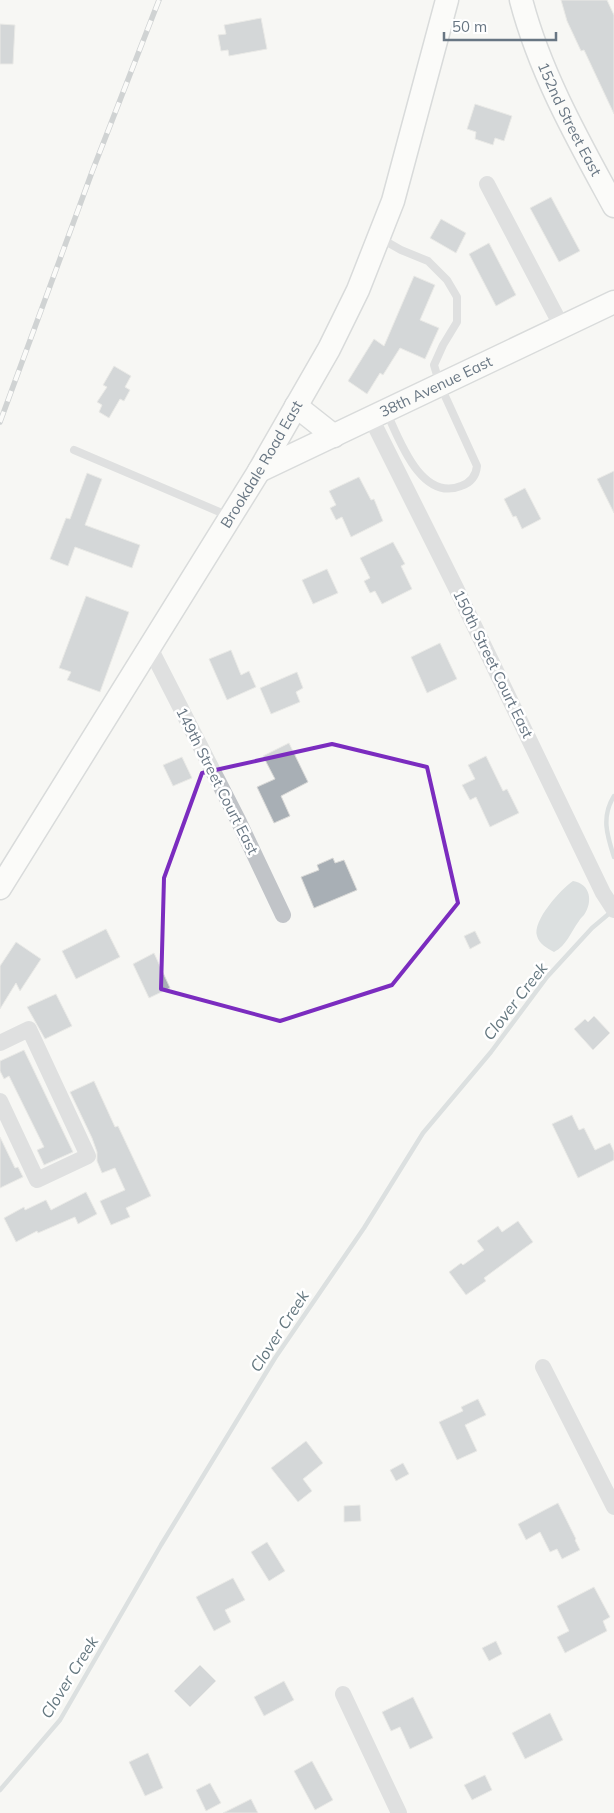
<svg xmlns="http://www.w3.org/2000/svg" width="614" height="1813" font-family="Mulish,sans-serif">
<rect width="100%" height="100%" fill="#f7f7f4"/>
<path fill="#bac3c8" d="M 573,881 C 591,884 593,902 584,915 C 582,917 580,919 579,921 C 570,933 567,945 554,952 C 547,948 539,944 537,936 C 532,921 561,889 573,881 Z"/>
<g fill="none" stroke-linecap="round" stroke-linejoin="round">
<path stroke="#bac3c8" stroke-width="4.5" d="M 614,796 C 601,817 607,835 614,857
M 0,1790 L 60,1720 L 161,1545 L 275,1358 L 364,1228 L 423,1133 L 491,1052 L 547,977 L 592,928 L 611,912"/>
</g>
<path fill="#a8afb5" stroke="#d9d9d7" d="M 561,0 L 607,0 L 614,15 L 614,114 L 584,50 L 581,51 L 567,21 Z
M 261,18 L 267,49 L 229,56 L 228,50 L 221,51 L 218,35 L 226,34 L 224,25 Z
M 0,24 L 15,25 L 13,64 L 0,64 Z
M 475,104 L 512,116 L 504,141 L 495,138 L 493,145 L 475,139 L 476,132 L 467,129 Z
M 551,197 L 580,251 L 559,262 L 530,208 Z
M 441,219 L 466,233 L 456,253 L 430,238 Z
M 489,243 L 516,295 L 496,306 L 469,254 Z
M 414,276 L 435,285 L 420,320 L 439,328 L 425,359 L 400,348 L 383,375 L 380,373 L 367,394 L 348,381 L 374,339 L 384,346 Z
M 114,366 L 131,376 L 125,387 L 130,390 L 124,401 L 120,399 L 109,418 L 99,412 L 102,405 L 97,402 L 107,387 L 103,385 Z
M 614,471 L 614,513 L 597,479 Z
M 87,473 L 102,479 L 85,525 L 140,545 L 132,568 L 75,547 L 68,566 L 50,559 L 66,518 L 70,519 Z
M 359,477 L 371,500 L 374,499 L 383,521 L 351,537 L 342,517 L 336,520 L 330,508 L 336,505 L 329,491 Z
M 525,488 L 541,519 L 522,529 L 516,516 L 513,517 L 504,499 Z
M 393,542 L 405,564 L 401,566 L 412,589 L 382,604 L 375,591 L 370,593 L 364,581 L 370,578 L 360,558 Z
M 327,569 L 338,593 L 313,604 L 302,580 Z
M 86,596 L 129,612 L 100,692 L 67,680 L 71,672 L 59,668 Z
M 440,643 L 457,679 L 427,693 L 411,657 Z
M 231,650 L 241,675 L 249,671 L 256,687 L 227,700 L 209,659 Z
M 297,672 L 303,688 L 296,692 L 300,702 L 271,714 L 260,688 Z
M 289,743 L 308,782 L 281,796 L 290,816 L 274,823 L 257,787 L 275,779 L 263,756 Z
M 486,756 L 503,791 L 507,789 L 519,813 L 490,827 L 476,797 L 470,800 L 462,785 L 475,779 L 468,765 Z
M 182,757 L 192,778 L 173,786 L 163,765 Z
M 333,858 L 335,863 L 344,860 L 357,890 L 314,908 L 301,877 L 319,870 L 317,865 Z
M 106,929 L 120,957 L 76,979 L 62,951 Z
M 475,931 L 481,943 L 470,949 L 464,936 Z
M 16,942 L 41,959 L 20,991 L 16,983 L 0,1009 L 0,966 Z
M 154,953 L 170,988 L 149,998 L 133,964 Z
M 56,994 L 72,1026 L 45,1039 L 27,1007 Z
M 594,1016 L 610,1033 L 593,1050 L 574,1029 L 585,1019 L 588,1022 Z
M 24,1050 L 73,1152 L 44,1165 L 37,1150 L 44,1147 L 9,1076 L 4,1079 L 0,1071 L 0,1061 Z
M 94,1081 L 115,1127 L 118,1126 L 151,1196 L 126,1208 L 130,1217 L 111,1225 L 100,1201 L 125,1190 L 115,1168 L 102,1173 L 97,1161 L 97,1152 L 92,1138 L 70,1092 Z
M 572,1115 L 579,1130 L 584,1128 L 595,1150 L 610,1143 L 614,1152 L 614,1160 L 578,1178 L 552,1124 Z
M 0,1137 L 15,1168 L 18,1167 L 23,1177 L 0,1188 Z
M 86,1192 L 97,1214 L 78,1224 L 75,1217 L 38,1233 L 37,1231 L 16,1242 L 4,1218 L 24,1207 L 25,1210 L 46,1200 L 51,1210 Z
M 518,1221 L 533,1242 L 484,1278 L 486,1281 L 466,1295 L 449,1272 L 461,1263 L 463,1265 L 484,1250 L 477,1241 L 498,1226 L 502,1232 Z
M 478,1399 L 486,1415 L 465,1425 L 477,1451 L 457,1460 L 439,1422 L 463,1411 L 461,1407 Z
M 306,1441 L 323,1463 L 303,1479 L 312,1491 L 298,1502 L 271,1468 Z
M 403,1463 L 409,1474 L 396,1481 L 390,1470 Z
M 558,1503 L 576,1539 L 575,1540 L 580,1550 L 562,1559 L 557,1549 L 550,1552 L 540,1532 L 526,1540 L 518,1524 Z
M 360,1505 L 361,1521 L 344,1522 L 344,1506 Z
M 267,1542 L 285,1571 L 269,1581 L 251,1552 Z
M 233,1578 L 245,1600 L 225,1610 L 231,1622 L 214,1631 L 196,1597 Z
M 594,1587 L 610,1617 L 603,1621 L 607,1631 L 565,1653 L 557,1637 L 569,1631 L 557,1606 Z
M 496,1641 L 502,1654 L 489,1661 L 482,1648 Z
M 200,1665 L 216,1681 L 190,1707 L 174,1691 Z
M 284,1681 L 294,1700 L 264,1716 L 254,1697 Z
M 413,1697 L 433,1738 L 410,1749 L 400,1727 L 391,1731 L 382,1712 Z
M 550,1713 L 563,1740 L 525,1759 L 512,1733 Z
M 148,1753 L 163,1788 L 145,1796 L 129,1762 Z
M 312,1761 L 333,1800 L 315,1810 L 294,1771 Z
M 485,1775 L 492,1790 L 472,1800 L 464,1785 Z
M 210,1783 L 221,1803 L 206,1811 L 196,1790 Z
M 251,1799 L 258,1813 L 223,1813 Z"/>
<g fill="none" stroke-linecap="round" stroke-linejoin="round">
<g stroke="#b3b8bc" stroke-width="25">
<g id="secondary">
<path id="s1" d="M 521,0 C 540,73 578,140 614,206"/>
<path d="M 296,406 L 334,436"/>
<path id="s2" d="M 259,471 L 614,302"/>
<path id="s3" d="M 0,888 L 259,471 L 329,349 L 358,290 L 393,201 L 447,0"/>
</g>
</g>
<path stroke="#c1c4c8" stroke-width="8" d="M 380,238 L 401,250 L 428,261 L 447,280 L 457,297 L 457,322 L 443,345 L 434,365 L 440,385 L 477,466 C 476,476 470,483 461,486 C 421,502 399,439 387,413
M 74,450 L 229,516"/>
<path stroke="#c1c4c8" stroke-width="16" d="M 487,184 L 562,327
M 371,418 L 456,588 L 603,893 L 614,910
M 150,648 L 238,820 L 283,915
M 0,1043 L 29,1029 L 88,1156 L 37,1180 L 0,1101
M 543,1367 L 614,1507
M 343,1694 L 399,1813"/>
<use href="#secondary" stroke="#fff" stroke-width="22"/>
<g stroke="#a0a6ac" stroke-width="5.5">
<path id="rail" d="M 0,422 L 92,172 L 159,0"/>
</g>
<use href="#rail" stroke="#fff" stroke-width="4" stroke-dasharray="11" stroke-linecap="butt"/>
</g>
<path d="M0 0H614V1813H0ZM 332,744 L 427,767 L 458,903 L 392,985 L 280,1021 L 161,989 L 164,878 L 202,773 Z" fill="#f7f7f4" fill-opacity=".55" fill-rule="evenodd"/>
<path fill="none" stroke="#7b2cbf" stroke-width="4" stroke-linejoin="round" d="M 332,744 L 427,767 L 458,903 L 392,985 L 280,1021 L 161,989 L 164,878 L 202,773 Z"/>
<g text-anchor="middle" stroke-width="5" stroke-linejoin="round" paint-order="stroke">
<g font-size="15" fill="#687683" stroke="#fff">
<text dy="5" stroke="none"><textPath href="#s1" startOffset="129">152nd Street East</textPath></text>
<text dy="5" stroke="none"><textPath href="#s2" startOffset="196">38th Avenue East</textPath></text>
<text dy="5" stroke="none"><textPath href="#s3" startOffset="498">Brookdale Road East</textPath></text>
<text transform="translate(493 664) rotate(64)" y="5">150th Street Court East</text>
<text transform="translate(217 781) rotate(63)" y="5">149th Street Court East</text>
</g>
<g font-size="16" font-style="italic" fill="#64777f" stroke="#fff">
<text transform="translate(515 1001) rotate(-52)" y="6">Clover Creek</text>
<text transform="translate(279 1331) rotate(-57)" y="6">Clover Creek</text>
<text transform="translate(69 1677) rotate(-58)" y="6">Clover Creek</text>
</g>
</g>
<path d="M444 32v8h112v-8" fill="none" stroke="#687683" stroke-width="2.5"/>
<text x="452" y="32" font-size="15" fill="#687683" stroke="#ffffff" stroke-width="4" paint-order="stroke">50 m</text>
</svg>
